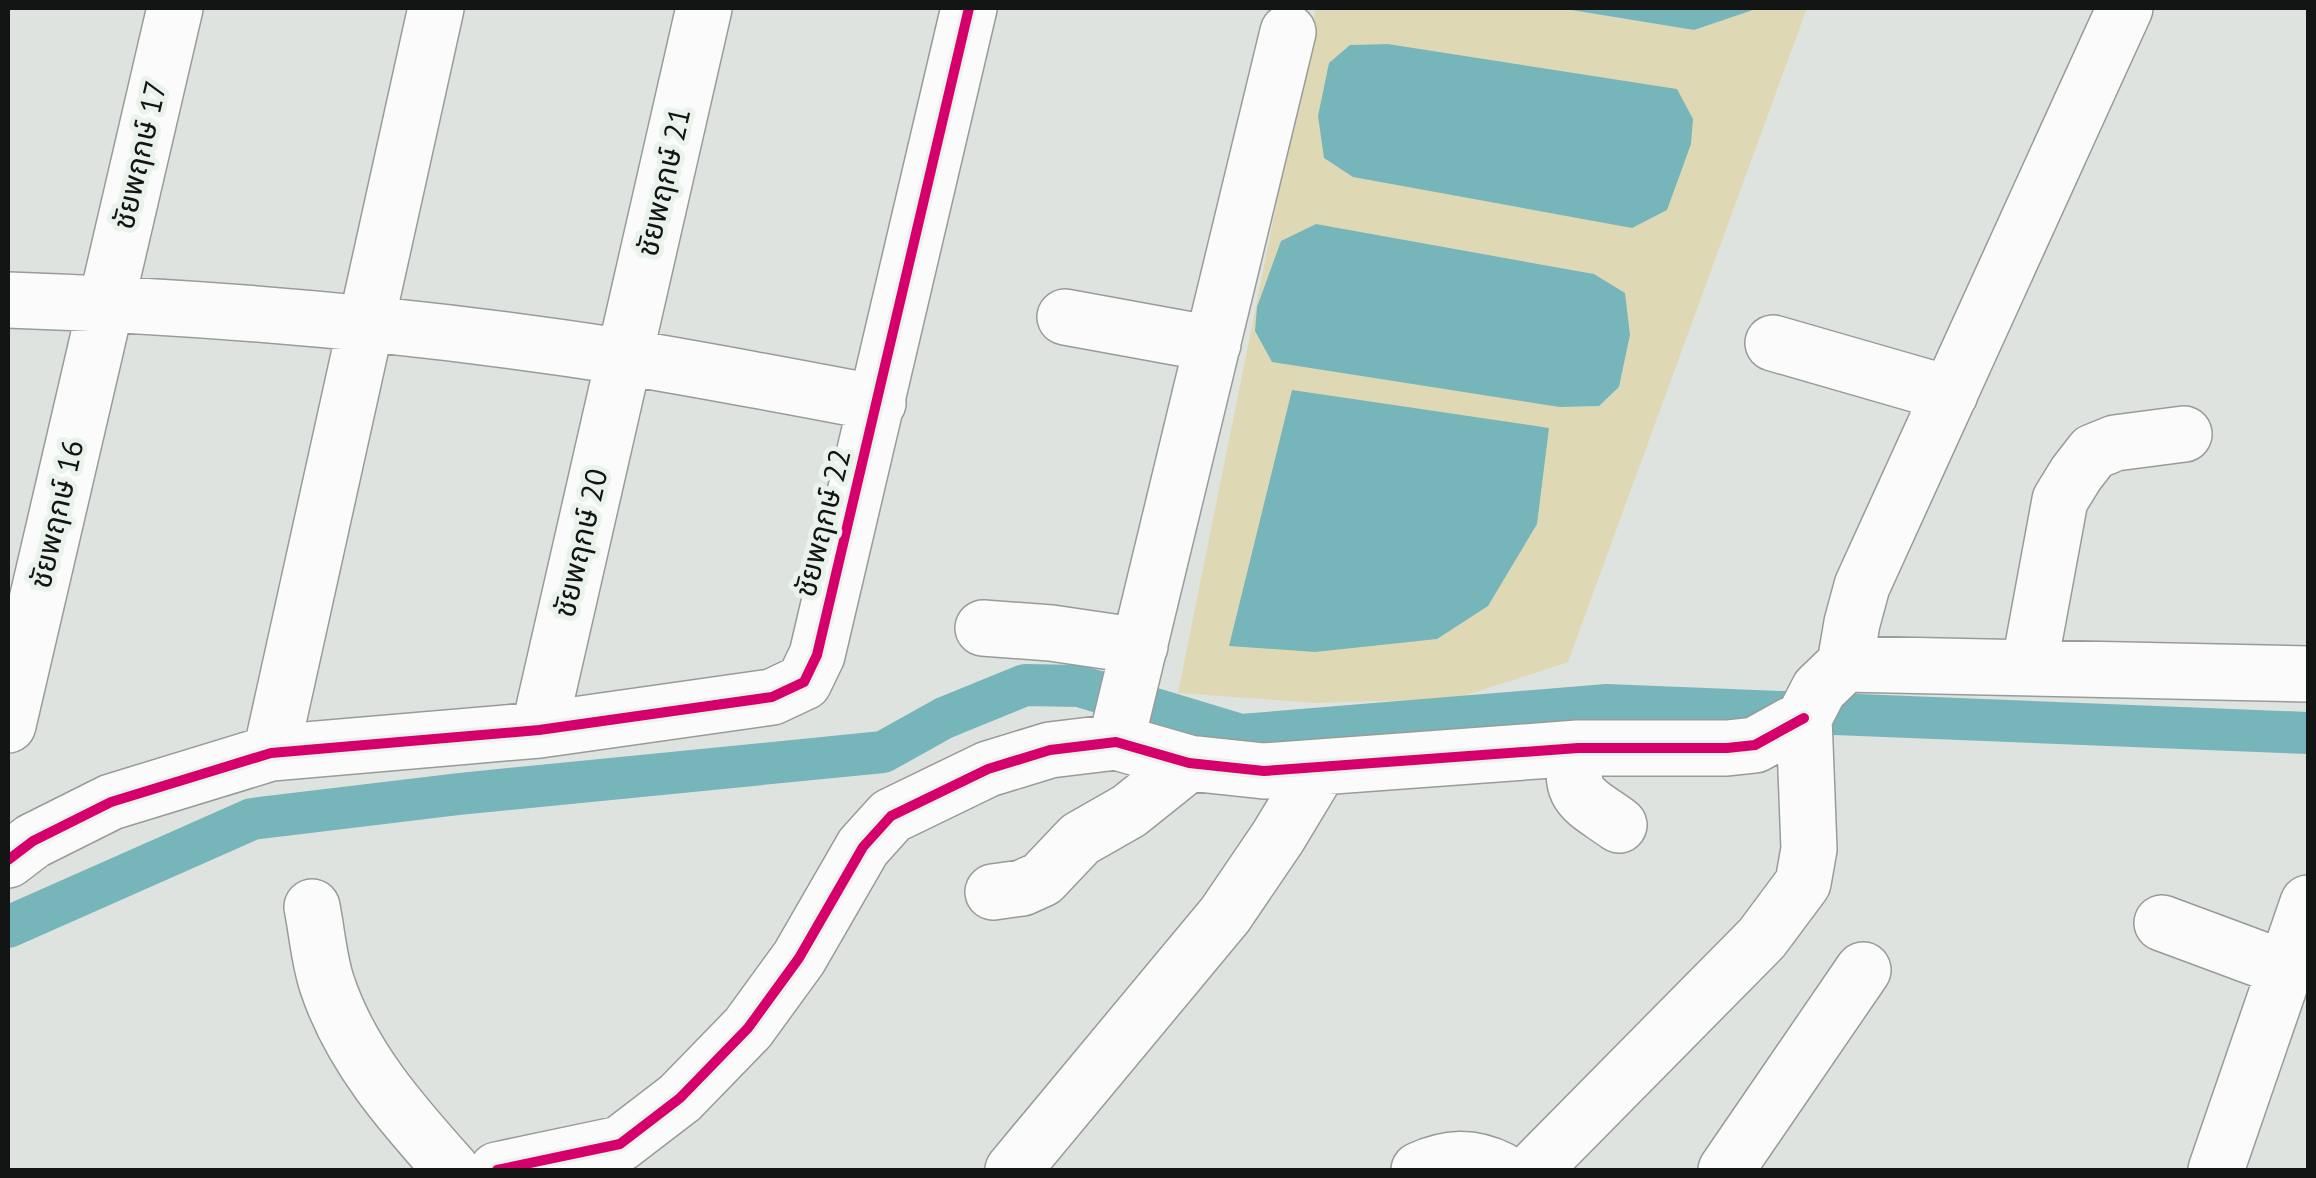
<svg xmlns="http://www.w3.org/2000/svg" width="2316" height="1178" font-family="'PT Sans','Noto Sans Thai',sans-serif">
<rect width="100%" height="100%" fill="#dfe3df"/>
<path fill="#ded9b4" fill-rule="evenodd" d="M 1316,8 L 1559,8 L 1694,30 L 1759,8 L 1807,8 L 1568,662 L 1455,699 L 1315,703 L 1178,693 ZM 1388,44 L 1676,89 L 1350,45 ZM 1316,224 L 1594,274 L 1624,293 L 1630,335 L 1619,387 L 1599,406 Z"/>
<path fill="#76b6ba" d="M 1559,8 L 1759,8 L 1694,30 Z
M 1388,44 L 1677,89 L 1693,119 L 1691,144 L 1667,210 L 1632,228 L 1353,177 L 1324,158 L 1318,116 L 1329,63 L 1350,45 Z
M 1316,224 L 1594,274 L 1625,293 L 1630,335 L 1619,387 L 1599,406 L 1560,407 L 1272,362 L 1255,331 L 1257,307 L 1281,241 Z
M 1292,390 L 1549,428 L 1537,524 L 1488,606 L 1437,639 L 1315,652 L 1229,646 Z"/>
<g fill="none" stroke-linecap="round" stroke-linejoin="round">
<path stroke="#76b6ba" stroke-width="42" d="M 8,927 L 252,819 L 459,794 L 883,752 L 944,718 L 1025,685 L 1079,686 L 1241,735 L 1607,705 L 2308,733"/>
<g stroke="#989c99" stroke-width="58">
<path id="minor" d="M 8,300 C 213,307 421,325 625,357 C 709,371 794,387 878,403
M 1065,317 L 1213,344
M 1773,343 L 1950,394
M 983,628 L 1051,633 L 1140,646
M 1845,664 L 1852,623 L 1862,586 L 2125,8
M 2029,668 L 2060,500 L 2076,474 L 2093,452 L 2115,443 L 2184,434
M 8,725 L 175,8
M 539,730 L 704,8
M 1116,742 L 1288,32
M 1578,748 C 1566,797 1583,799 1619,825
M 271,753 L 436,8
M 8,860 L 33,841 L 111,802 L 271,753 L 539,730 L 772,697 L 804,682 L 817,655 L 969,8
M 993,892 L 1022,888 L 1042,879 L 1080,839 L 1129,811 L 1189,763
M 312,907 C 317,932 319,960 327,984 C 351,1057 402,1114 452,1170
M 2162,923 L 2286,969
M 497,1170 L 620,1144 L 680,1098 L 748,1028 L 799,958 L 863,847 L 891,816 L 988,769 L 1050,750 L 1116,742 L 1189,763 L 1264,771 L 1578,748 L 1727,748 L 1755,745 L 1804,718
M 1013,1170 L 1225,915 L 1278,837 L 1319,769
M 1419,1170 C 1447,1157 1472,1155 1501,1170
M 1533,1170 L 1762,938 L 1803,883 L 1809,849 L 1804,718 L 1819,689 L 1845,664 L 2308,674
M 1726,1170 L 1863,970
M 2216,1170 L 2308,903"/>
</g>
<use href="#minor" stroke="#fafbfa" stroke-width="55"/>
<g stroke="#eaf2ec" stroke-width="16">
<path id="cycleway" d="M 8,860 L 33,841 L 111,802 L 271,753 L 539,730 L 772,697 L 804,682 L 817,655 L 969,8
M 497,1170 L 620,1144 L 680,1098 L 748,1028 L 799,958 L 863,847 L 891,816 L 988,769 L 1050,750 L 1116,742 L 1189,763 L 1264,771 L 1578,748 L 1727,748 L 1755,745 L 1804,718"/>
</g>
<use href="#cycleway" stroke="#d6006c" stroke-width="10"/>
</g>
<g text-anchor="middle" stroke-width="10" stroke-linejoin="round" paint-order="stroke">
<g font-size="30" fill="#121513" stroke="#eaf2ec">
<text transform="translate(140 155) rotate(-77)" y="10">ชัยพฤกษ์ 17</text>
<text transform="translate(664 182) rotate(-77)" y="10">ชัยพฤกษ์ 21</text>
<text transform="translate(57 514) rotate(-77)" y="10">ชัยพฤกษ์ 16</text>
<text transform="translate(823 523) rotate(-76)" y="10">ชัยพฤกษ์ 22</text>
<text transform="translate(581 543) rotate(-77)" y="10">ชัยพฤกษ์ 20</text>
</g>
</g>
<rect width="2316" height="1178" fill="none" stroke="#121513" stroke-width="20"/>
</svg>
